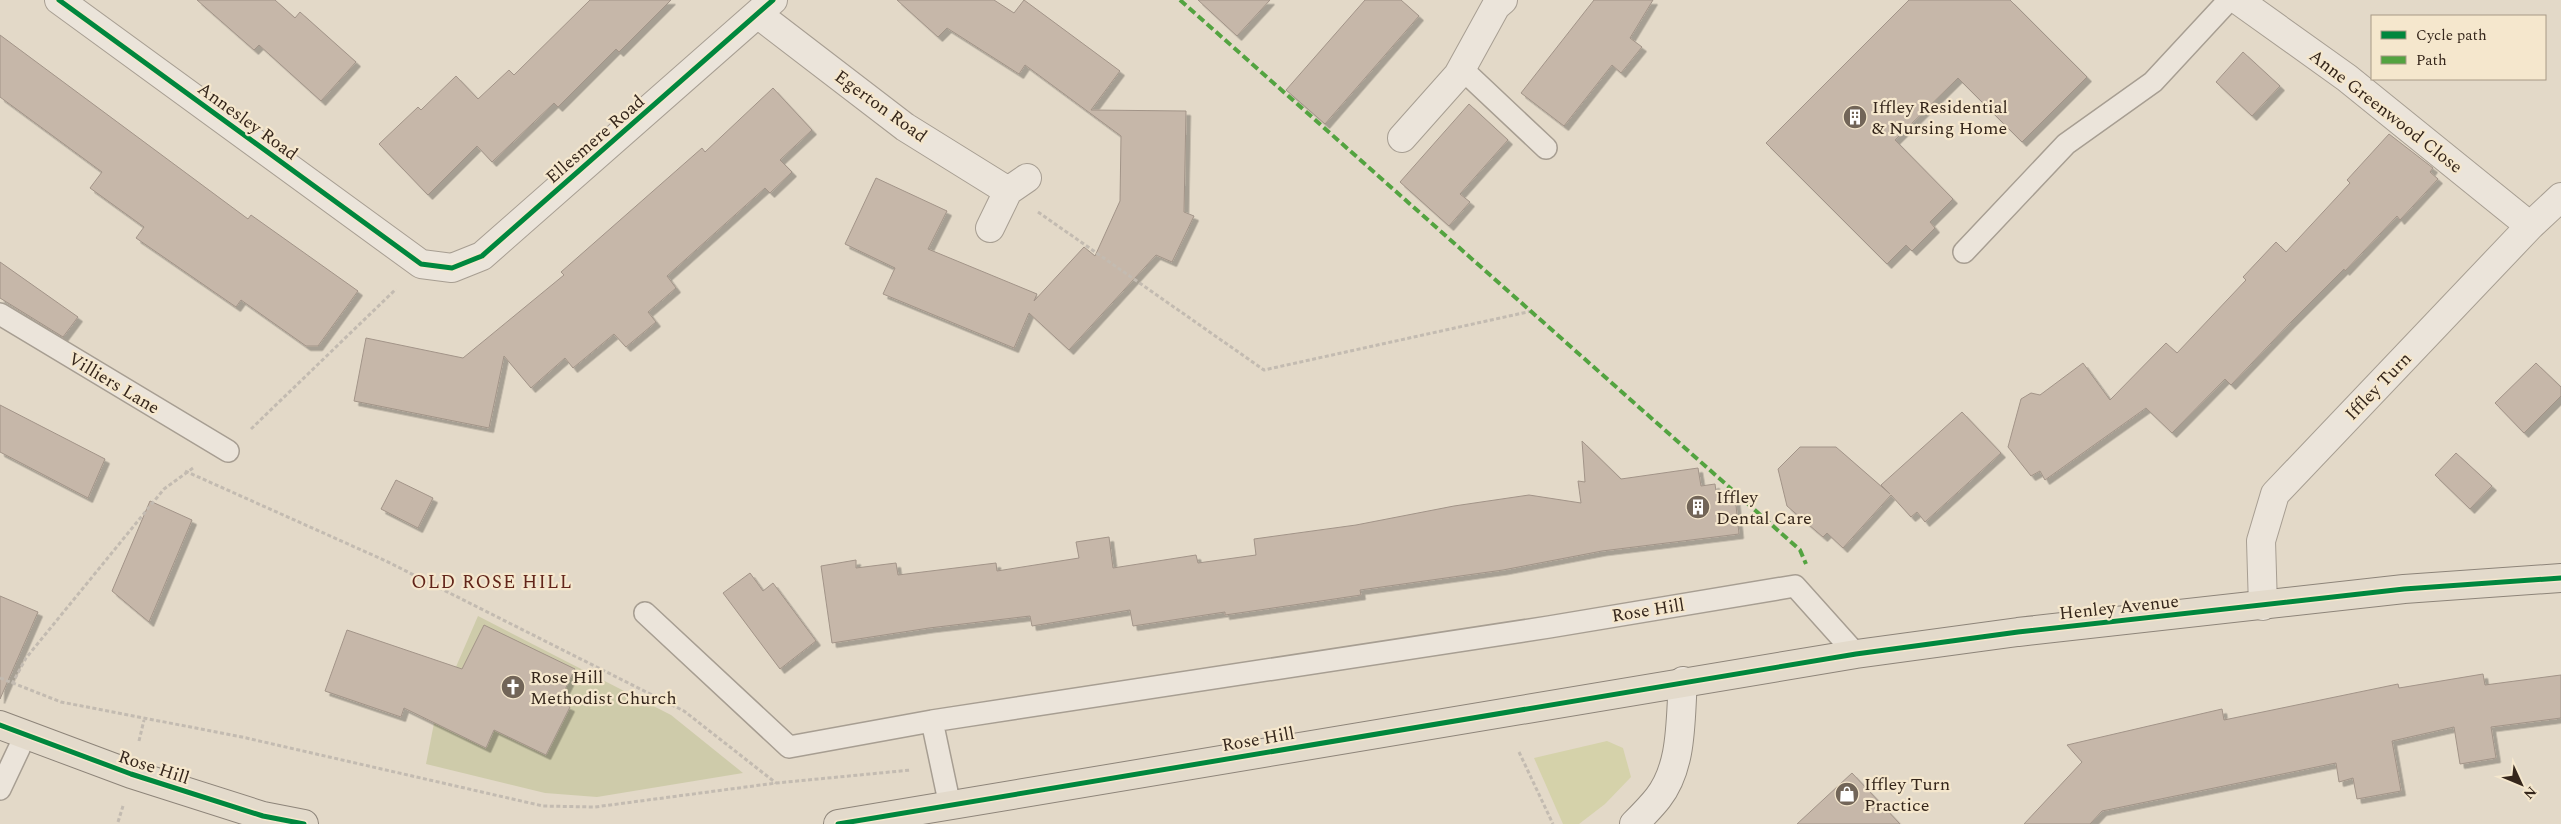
<svg xmlns="http://www.w3.org/2000/svg" width="2561" height="824" font-family="Spectral,serif">
<defs>
<filter id="shadow"><feDropShadow dx="4.5" dy="4.5" stdDeviation="0" flood-color="#0004"/></filter>
</defs>
<rect width="100%" height="100%" fill="#e3d9c8"/>
<path fill="#d5d2aa" d="M 1607,741 L 1623,748 L 1631,777 L 1605,804 L 1579,824 L 1563,824 L 1534,758 Z"/>
<path fill="#cecbaa" d="M 478,616 L 671,715 L 743,773 L 597,797 L 545,793 L 426,764 L 436,713 Z"/>
<path fill="#c6b7a9" stroke="#a29488" filter="url(#shadow)" d="M 197,0 L 275,0 L 295,18 L 300,12 L 356,62 L 321,101 L 259,45 L 254,50 Z
M 590,0 L 671,0 L 619,52 L 616,49 L 558,107 L 554,103 L 492,162 L 477,146 L 428,195 L 379,144 L 418,107 L 421,110 L 456,76 L 478,99 L 509,70 L 514,75 Z
M 897,0 L 994,0 L 1014,13 L 1024,0 L 1120,71 L 1091,110 L 1186,111 L 1184,212 L 1194,216 L 1172,262 L 1156,255 L 1069,350 L 1029,313 L 1014,348 L 883,294 L 895,268 L 845,244 L 876,178 L 947,211 L 928,249 L 1037,294 L 1034,301 L 1084,247 L 1095,256 L 1120,201 L 1121,136 L 1025,65 L 1019,74 L 947,28 L 938,37 Z
M 1198,0 L 1270,0 L 1237,36 Z
M 1365,0 L 1401,0 L 1419,16 L 1325,124 L 1286,90 Z
M 1594,0 L 1653,0 L 1630,38 L 1642,47 L 1621,73 L 1612,65 L 1564,126 L 1521,93 Z
M 1909,0 L 2010,0 L 2087,77 L 2022,142 L 1958,78 L 1895,140 L 1953,199 L 1930,222 L 1935,228 L 1912,251 L 1906,245 L 1887,264 L 1766,143 Z
M 0,35 L 248,219 L 251,215 L 358,291 L 318,346 L 306,346 L 241,300 L 236,307 L 136,238 L 144,227 L 90,188 L 102,172 L 0,97 Z
M 2243,52 L 2280,86 L 2252,116 L 2216,82 Z
M 773,88 L 812,130 L 780,160 L 792,172 L 770,193 L 765,188 L 667,276 L 676,288 L 648,312 L 656,322 L 626,347 L 614,334 L 573,368 L 565,358 L 531,388 L 504,356 L 489,428 L 354,401 L 366,338 L 463,358 L 564,275 L 561,272 L 702,148 L 705,152 Z
M 1469,104 L 1508,140 L 1460,194 L 1470,202 L 1449,226 L 1400,182 Z
M 2389,134 L 2433,168 L 2430,172 L 2438,179 L 2400,220 L 2397,216 L 2345,271 L 2344,269 L 2290,323 L 2231,385 L 2225,379 L 2172,433 L 2146,408 L 2045,480 L 2040,471 L 2031,476 L 2008,447 L 2021,399 L 2031,393 L 2040,395 L 2083,363 L 2110,400 L 2166,343 L 2177,353 L 2246,280 L 2243,277 L 2276,242 L 2286,252 L 2350,183 L 2347,180 Z
M 0,262 L 78,317 L 63,337 L 0,298 Z
M 2536,363 L 2561,387 L 2561,396 L 2524,433 L 2495,403 Z
M 0,405 L 105,459 L 88,498 L 0,452 Z
M 1962,412 L 2001,453 L 1925,522 L 1917,512 L 1911,517 L 1891,495 L 1843,548 L 1827,533 L 1823,537 L 1787,506 L 1778,469 L 1800,447 L 1836,447 L 1890,494 L 1881,485 Z
M 1582,441 L 1621,479 L 1698,468 L 1701,486 L 1715,484 L 1717,498 L 1735,496 L 1739,534 L 1602,551 L 1503,570 L 1360,590 L 1361,595 L 1314,602 L 1225,615 L 1225,612 L 1133,626 L 1130,610 L 1032,626 L 1030,616 L 929,628 L 832,643 L 821,566 L 856,560 L 856,568 L 896,563 L 898,575 L 996,563 L 997,571 L 1079,558 L 1076,542 L 1109,537 L 1113,568 L 1196,555 L 1198,563 L 1256,555 L 1254,539 L 1356,525 L 1454,506 L 1529,495 L 1581,503 L 1578,481 L 1585,482 Z
M 2456,453 L 2492,486 L 2470,509 L 2435,475 Z
M 396,480 L 433,498 L 418,528 L 381,509 Z
M 150,501 L 192,520 L 149,622 L 112,591 Z
M 750,573 L 763,591 L 773,583 L 816,641 L 780,669 L 723,593 Z
M 0,596 L 38,612 L 0,699 Z
M 484,625 L 575,669 L 559,702 L 570,707 L 546,755 L 494,730 L 486,748 L 404,708 L 401,717 L 325,691 L 347,630 L 462,669 Z
M 2483,674 L 2485,685 L 2561,675 L 2561,718 L 2491,727 L 2496,758 L 2460,764 L 2454,727 L 2392,741 L 2401,791 L 2357,799 L 2353,778 L 2339,782 L 2336,763 L 2102,811 L 2090,824 L 2024,824 L 2082,762 L 2067,745 L 2222,709 L 2224,720 L 2398,684 L 2399,688 Z
M 1852,773 L 1900,824 L 1797,824 Z"/>
<g fill="none" stroke-linecap="round" stroke-linejoin="round">
<g stroke="#a79e92" stroke-width="24">
<path id="lane" d="M 1461,68 L 1546,148
M 1964,252 L 2066,144 L 2153,82 L 2229,0
M 0,314 L 228,451
M 645,613 L 789,747 L 932,721 L 1549,627 L 1795,586 L 1856,654
M 932,721 L 950,806
M 0,789 L 25,736"/>
</g>
<g stroke="#a79e92" stroke-width="30">
<path id="street" d="M 59,0 L 421,264 L 452,268 L 482,256 L 773,0
M 2238,0 L 2347,78 L 2530,226
M 759,15 L 905,127 L 1008,191
M 1402,138 L 1458,75 L 1496,6 L 1503,0
M 990,228 L 1008,191 L 1027,178
M 2263,606 L 2261,541 L 2275,494 L 2530,226 L 2561,197"/>
</g>
<g stroke="#978e82" stroke-width="30">
<path id="secondary" d="M 1634,824 C 1642,816 1651,807 1658,798 C 1683,766 1680,720 1683,681"/>
</g>
<g stroke="#8d8479" stroke-width="30">
<path id="primary" d="M 0,725 L 131,774 L 263,816 L 304,824
M 838,824 L 1856,654 L 2018,632 L 2404,589 L 2561,578"/>
</g>
<path stroke="#c3bbb1" stroke-width="3" stroke-dasharray="4 2.5" stroke-linecap="butt" d="M 1038,212 L 1264,370 L 1532,311
M 251,429 L 396,289
M 185,471 L 386,561 L 684,711 L 776,783
M 0,678 L 61,702 L 242,737 L 543,806 L 595,807 L 776,783 L 911,770
M 12,684 L 26,658 L 164,489 L 193,468
M 139,741 L 144,720
M 1519,752 L 1553,824
M 118,822 L 123,806"/>
<use href="#lane" stroke="#ebe4da" stroke-width="21"/>
<use href="#street" stroke="#ebe4da" stroke-width="28"/>
<use href="#secondary" stroke="#ebe4da" stroke-width="28"/>
<use href="#primary" stroke="#e3dacb" stroke-width="28"/>
<path stroke="#53a340" stroke-width="4" stroke-dasharray="8 4" stroke-linecap="butt" d="M 1180,0 L 1800,550 L 1806,564"/>
<g stroke="#f5e7cd" stroke-width="8">
<path id="cycleway" d="M 59,0 L 421,264 L 452,268 L 482,256 L 773,0
M 0,725 L 131,774 L 263,816 L 304,824
M 838,824 L 1856,654 L 2018,632 L 2404,589 L 2561,578"/>
</g>
<use href="#cycleway" stroke="#00873e" stroke-width="5"/>
</g>
<defs>
<g id="building-disc" transform="scale(1.25)"><circle r="9.5" fill="#726558" stroke="#f5e7cd"/><path d="M-4-6H4V6H1V3H-1V6H-4ZM-2.5-4.3h1.7v1.8h-1.7ZM.8-4.3h1.7v1.8H.8ZM-2.5-1h1.7V.8h-1.7ZM.8-1h1.7V.8H.8Z" fill="#fff"/></g>
<g id="church-disc" transform="scale(1.25)"><circle r="9.5" fill="#726558" stroke="#f5e7cd"/><path d="M-1.2-6h2.4v3.5h3.3v2.4h-3.3V6h-2.4V-.1h-3.3v-2.4h3.3Z" fill="#fff"/></g>
<g id="shop-disc" transform="scale(1.25)"><circle r="9.5" fill="#726558" stroke="#f5e7cd"/><path d="M-5-2.5h2.3a2.7 3.5 0 0 1 5.4 0H5L5.5 6h-11ZM-1.5-2.5h3a1.5 2.3 0 0 0-3 0Z" fill="#fff"/></g>
</defs>
<g fill-rule="evenodd">
<use href="#building-disc" x="1855" y="117"/>
<use href="#building-disc" x="1698" y="507"/>
<use href="#church-disc" x="513" y="687"/>
<use href="#shop-disc" x="1847" y="794"/>
</g>
<g text-anchor="middle" stroke-width="4.5" stroke-linejoin="round" paint-order="stroke">
<g font-size="18" fill="#35261b" stroke="#f5e7cd">
<text transform="translate(881 106) rotate(36)" y="6">Egerton Road</text>
<text transform="translate(2386 111) rotate(38)" y="6">Anne Greenwood Close</text>
<text transform="translate(248 121) rotate(36)" y="6">Annesley Road</text>
<text transform="translate(595 139) rotate(-41)" y="6">Ellesmere Road</text>
<text transform="translate(114 383) rotate(31)" y="6">Villiers Lane</text>
<text transform="translate(2378 386) rotate(-46)" y="6">Iffley Turn</text>
<text transform="translate(2119 607) rotate(-6)" y="6">Henley Avenue</text>
<text transform="translate(1648 610) rotate(-9)" y="6">Rose Hill</text>
<text transform="translate(1258 739) rotate(-10)" y="6">Rose Hill</text>
<text transform="translate(154 767) rotate(18)" y="6">Rose Hill</text>
</g>
<g font-size="18" fill="#35261b" stroke="#f5e7cd" text-anchor="start">
<text x="1872" y="113">Iffley Residential<tspan x="1872" dy="21">&amp; Nursing Home</tspan></text>
<text x="1716" y="503">Iffley<tspan x="1716" dy="21">Dental Care</tspan></text>
<text x="530" y="683">Rose Hill<tspan x="530" dy="21">Methodist Church</tspan></text>
<text x="1864" y="790">Iffley Turn<tspan x="1864" dy="21">Practice</tspan></text>
</g>
<g font-size="19" letter-spacing="1" fill="#62251a" stroke="#f5e7cd">
<text x="492" y="588">OLD ROSE HILL</text>
</g>
</g>
<rect x="2371" y="15" width="175" height="65" fill="#f5e7cd" stroke="#a89a86"/>
<rect x="2381" y="31" width="25" height="8" fill="#00873e" stroke="#a89a86"/>
<text x="2416" y="40" font-size="15" fill="#35261b">Cycle path</text>
<rect x="2381" y="56" width="25" height="8" fill="#53a340" stroke="#a89a86"/>
<text x="2416" y="65" font-size="15" fill="#35261b">Path</text>
<g transform="translate(2521 784) rotate(134)" stroke="#f5e7cd" stroke-width="4" paint-order="stroke">
<path d="M0-4L9 19L0 12L-9 19Z" fill="#35261b"/>
<text y="-8" font-size="14" font-weight="bold" text-anchor="middle" fill="#35261b">N</text>
</g>
</svg>
